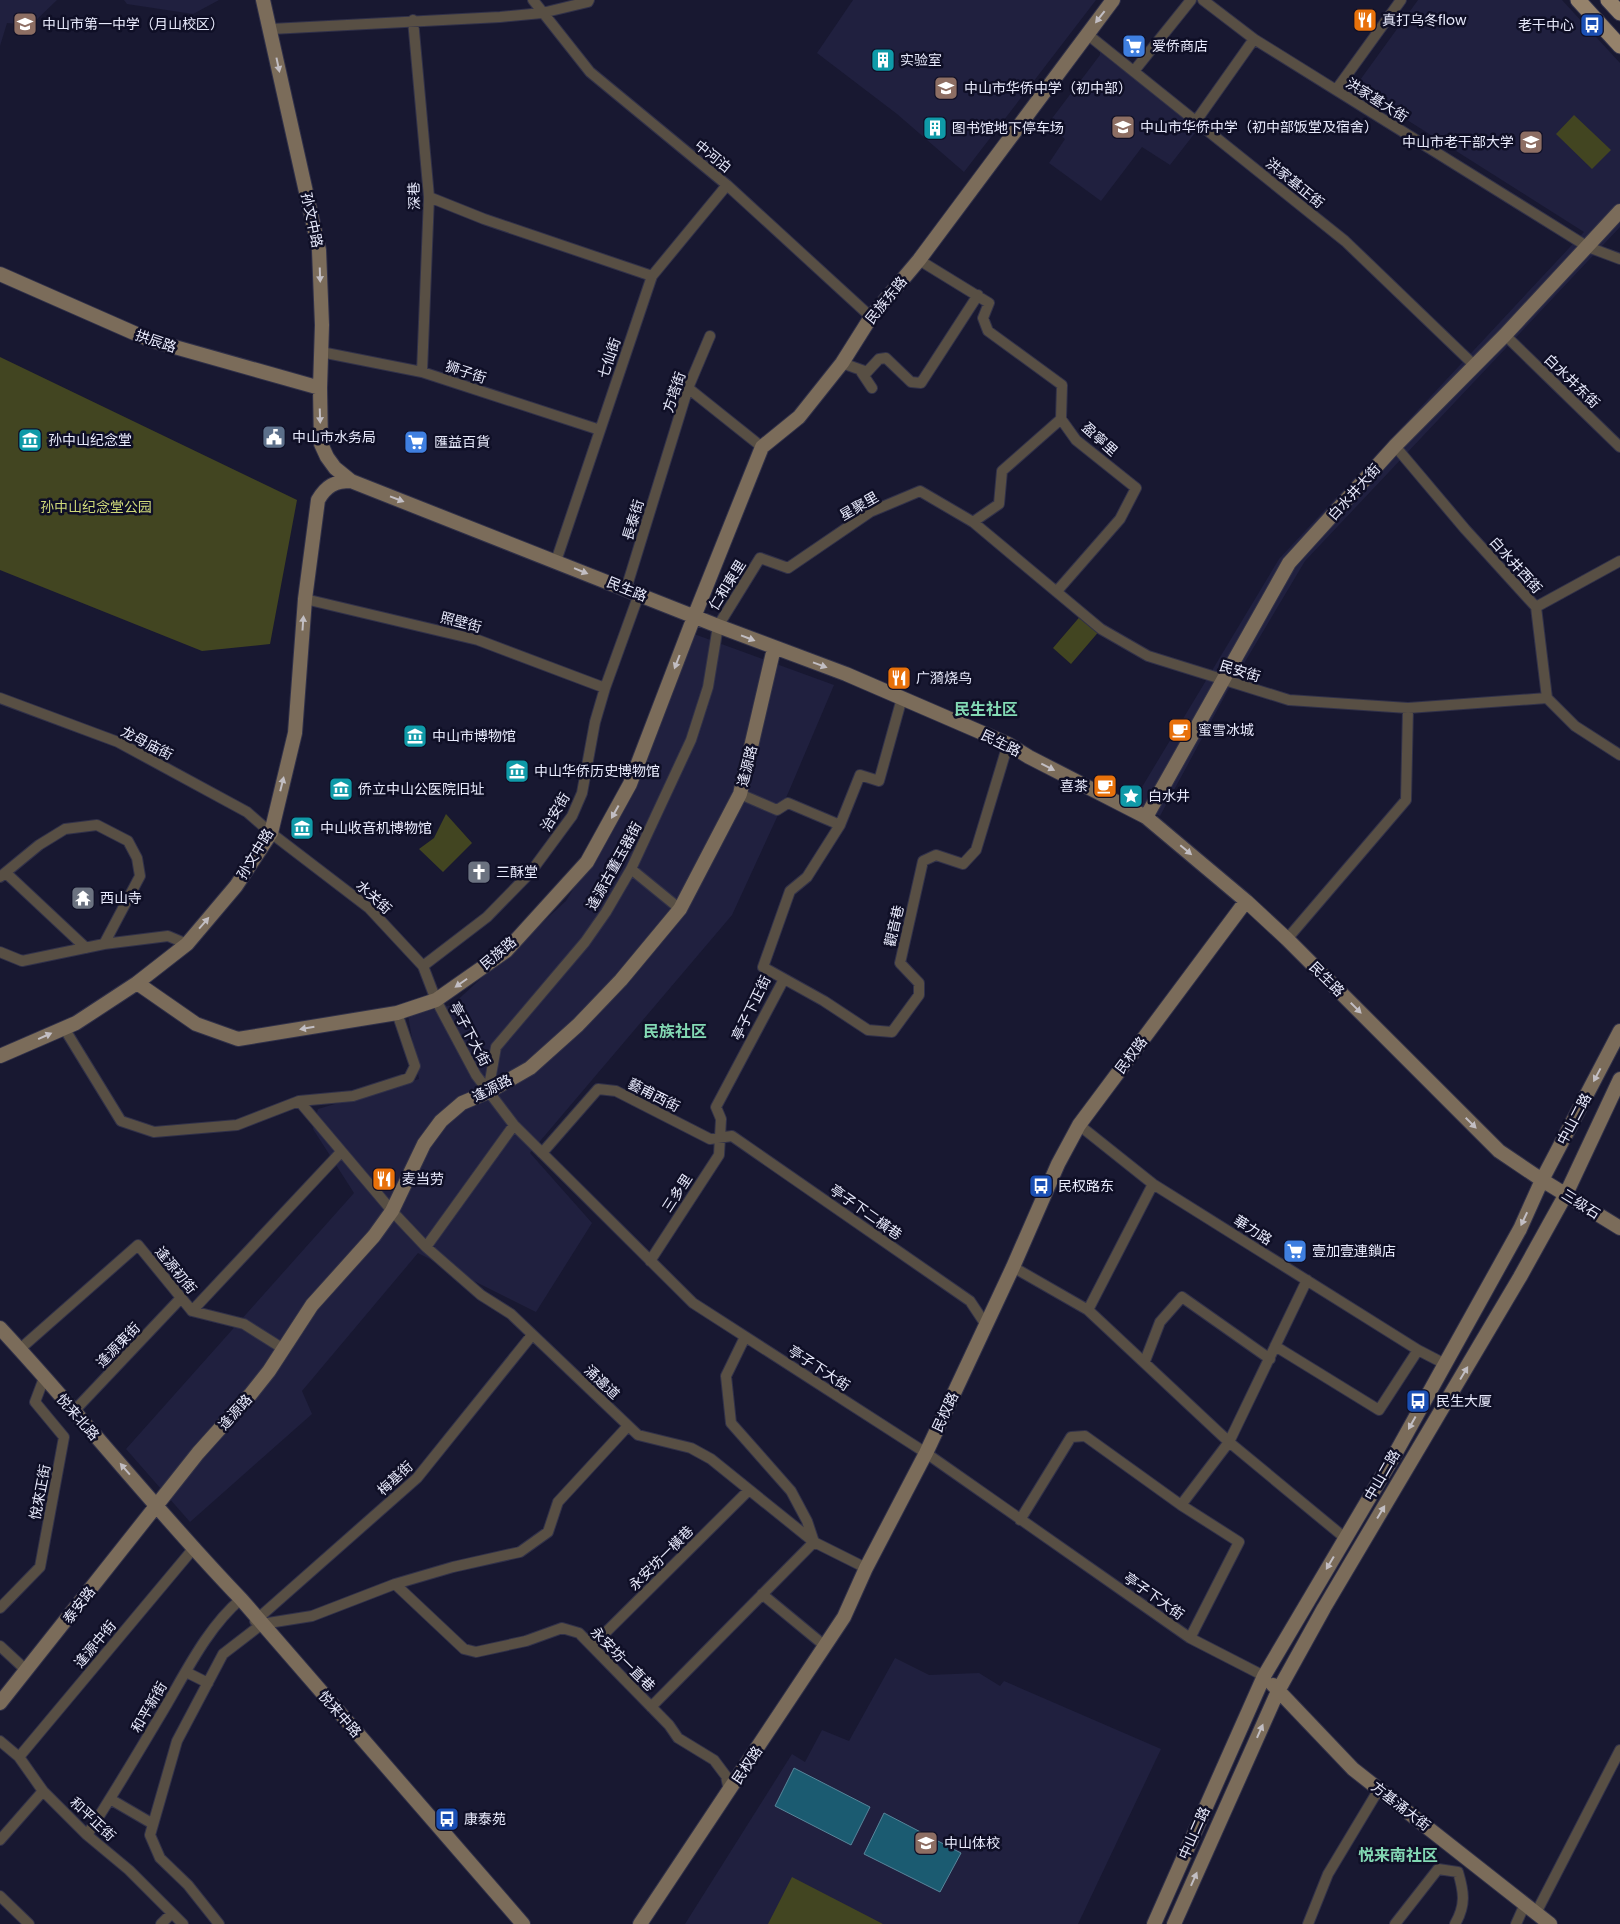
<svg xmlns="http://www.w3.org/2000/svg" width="1620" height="1924" font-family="Poppins,'Noto Sans SC',sans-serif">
<rect width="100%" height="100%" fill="#181831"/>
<path fill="#20203f" d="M 0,0 L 57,0 L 31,25 L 7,23 L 0,46 Z
M 124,0 L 219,0 L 193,14 L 127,4 Z
M 853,0 L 1096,0 L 964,172 L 897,114 L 817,53 Z
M 1418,0 L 1562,0 L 1620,63 L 1620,227 L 1305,561 L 1227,692 L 1160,816 L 1133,802 L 1279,559 L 1584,232 L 1355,87 Z
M 1100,52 L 1198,129 L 1170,165 L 1142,147 L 1101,201 L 1049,163 L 1065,139 L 1047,125 L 1100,55 Z
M 694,634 L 834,685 L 789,791 L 732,915 L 530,1153 L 592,1223 L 536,1312 L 418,1253 L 302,1391 L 312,1414 L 190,1522 L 126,1449 L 354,1193 L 313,1129 L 318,1109 L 419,1079 L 408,1015 L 452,1005 L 566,901 L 632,790 Z
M 895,1658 L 929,1675 L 979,1673 L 1000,1686 L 1004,1681 L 1161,1749 L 1078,1924 L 685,1924 L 792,1754 L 805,1762 L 822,1730 L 849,1741 Z"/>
<path fill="#424521" d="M 1574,115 L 1611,150 L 1592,169 L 1556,134 Z
M 0,357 L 297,500 L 270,644 L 202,651 L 0,570 Z
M 1083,613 L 1101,629 L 1071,664 L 1053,648 Z
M 446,814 L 472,843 L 443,872 L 419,849 L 434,838 Z
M 792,1877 L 883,1924 L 768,1924 Z"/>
<path fill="#1b5b71" stroke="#58869b" d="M 794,1768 L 870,1807 L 851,1845 L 775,1806 Z
M 884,1813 L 961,1853 L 940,1892 L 864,1854 Z"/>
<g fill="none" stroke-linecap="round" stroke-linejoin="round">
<g stroke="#313149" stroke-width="12">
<path id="street" d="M 533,0 L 590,72 L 727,185 L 871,317
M 1203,0 L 1254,39 L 1588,247 L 1620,259
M 413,20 L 429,197 L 422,372
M 271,29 L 500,17 L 542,13 L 588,2 L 589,0
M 1087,34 L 1345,241 L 1474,365
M 1134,71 L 1191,0
M 1336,90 L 1401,0
M 1196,121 L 1254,39
M 429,197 L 484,219 L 652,276
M 919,260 L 989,303 L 983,318 L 988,331 L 1062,385 L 1061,419 L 1076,440 L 1136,488 L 1120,519 L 1057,591
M 1505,335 L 1620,447
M 321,352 L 422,372 L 600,430
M 842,363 L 867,372 L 879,359 L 886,358 L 911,382 L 921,383 L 978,295
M 860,370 L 872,388
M 688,388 L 762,447
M 1395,446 L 1465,529 L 1536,607 L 1547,698 L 1575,726 L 1620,755
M 973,522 L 999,504 L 1002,471 L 1061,419
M 556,561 L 652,276 L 727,185
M 626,589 L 688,388 L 710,336
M 305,599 L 478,640 L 605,688
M 1536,607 L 1620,561
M 0,698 L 118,742 L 247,812 L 271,833 L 369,908 L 423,966 L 436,1000 L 476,1075 L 514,1125 L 693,1303 L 926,1453 L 1190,1638 L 1264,1676
M 902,698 L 879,781 L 860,775 L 840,825 L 807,877 L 790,891 L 763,967 L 824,1001 L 868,1030 L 892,1032 L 919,995 L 919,983 L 900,963 L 923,861 L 936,855 L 963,864 L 976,850 L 1008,744
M 740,794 L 777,810 L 788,803 L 840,825
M 631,869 L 680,909
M 6,873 L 86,948
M 0,877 L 39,845 L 65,829 L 97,825 L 128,841 L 137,858 L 140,876 L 104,944
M 1287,939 L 1406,800 L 1408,708
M 0,952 L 22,961 L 104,944 L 168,936 L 187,944
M 423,966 L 487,917 L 530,873 L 572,816 L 582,793 L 595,722 L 605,688 L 639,594
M 64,1028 L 121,1121 L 154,1132 L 237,1125 L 299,1101 L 353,1096 L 409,1078 L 415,1066 L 397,1013
M 488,1092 L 496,1047 L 585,942 L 606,912 L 631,869 L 691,740 L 708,687 L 718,626 L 760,558 L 788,568 L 870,512 L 920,491 L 973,522 L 1101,629 L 1148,656 L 1289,700 L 1408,708 L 1547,698
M 299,1101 L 392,1211 L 426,1247 L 481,1295 L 511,1314 L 638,1435 L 691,1448 L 711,1459 L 814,1542 L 866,1568
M 1079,1125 L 1153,1184 L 1418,1350 L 1445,1364
M 542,1153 L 598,1089 L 616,1091 L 710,1139 L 732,1136 L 970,1301 L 986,1325
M 426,1247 L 514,1125
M 650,1261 L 719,1155 L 721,1119 L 716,1107 L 784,979
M 1013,1267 L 1088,1310 L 1229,1442 L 1345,1538
M 1088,1310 L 1153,1184
M 192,1311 L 341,1152
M 1275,1346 L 1379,1410 L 1418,1350
M 20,1349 L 138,1245 L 192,1311 L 244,1324 L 282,1348
M 1145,1361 L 1160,1322 L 1182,1297 L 1270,1359
M 74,1411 L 181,1298
M 1181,1505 L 1229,1442 L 1307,1280
M 1020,1520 L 1071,1437 L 1085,1436 L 1181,1505 L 1239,1542 L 1190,1638
M 395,1584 L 464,1649 L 476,1652 L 526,1641 L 562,1628 L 579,1633 L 669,1725 L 678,1738 L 714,1760 L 726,1776 L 729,1791
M 762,1594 L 825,1646
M 0,1608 L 40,1567 L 64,1437 L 35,1402 L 44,1378
M 255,1621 L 417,1478 L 532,1335
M 0,1646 L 27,1671
M 592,1646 L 749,1490
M 186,1672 L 208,1683
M 651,1707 L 814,1542 L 807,1521 L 791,1491 L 731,1423 L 726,1376 L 745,1337
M 0,1741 L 19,1757 L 43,1791 L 87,1835 L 129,1870 L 183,1924
M 19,1757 L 193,1549
M 110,1799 L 153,1824
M 87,1835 C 115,1792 141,1748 167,1704 C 188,1668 209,1626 241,1599
M 0,1840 L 43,1791
M 0,1896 L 29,1924
M 1536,1913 L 1620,1750
M 161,1924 L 172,1913
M 219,1924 L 188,1885 L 160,1858 L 150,1835 L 177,1741 L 223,1654 L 262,1624 L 312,1616 L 395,1584 L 453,1567 L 520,1552 L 548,1532 L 558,1502 L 628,1426
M 1308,1924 L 1328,1874 L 1379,1789
M 1395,1924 L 1438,1869 L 1458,1872 C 1464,1892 1466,1905 1455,1924
M 1516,1924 L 1525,1904"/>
</g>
<g stroke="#313149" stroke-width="16">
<path id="secondary" d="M 263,0 L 319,250 L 322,325 L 320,388 L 321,444 L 327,457 L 335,468 L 351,481 L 718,626 L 846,674 L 1008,744 L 1029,757 L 1146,817 L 1246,901 L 1287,939 L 1499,1151 L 1542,1180 L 1620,1228
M 0,274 L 150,340 L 320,388
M 1146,817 L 1289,563 L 1395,446 L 1505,335 L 1620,211
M 137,983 L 196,1024 L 238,1039 L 397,1013 L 436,1000 L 506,951 L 587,862 L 630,784 L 694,617 L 762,447 L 799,417 L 842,363 L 871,317 L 919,260 L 1113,0
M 0,1056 L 76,1023 L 137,983 L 187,944 L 236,886 L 271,833 L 295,733 L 305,599 L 318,500 C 326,486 335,481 351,481
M 0,1328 C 82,1416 157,1512 241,1599 L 523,1924
M 1273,1685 L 1353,1769 L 1550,1924
M 0,1703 L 198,1453 L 250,1395 L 269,1371 L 312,1305 L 374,1236 L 392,1211 L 424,1144 L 441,1121 L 462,1103 L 488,1092 L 530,1068 L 578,1025 L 621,980 L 680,909 L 740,794 L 774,648
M 640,1924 L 844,1617 L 866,1568 L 926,1453 L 1013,1267 L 1058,1164 L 1079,1125 L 1246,901
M 1154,1924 L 1264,1676 L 1394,1456 L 1445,1364 L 1520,1229 L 1542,1180 L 1620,1031
M 1174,1924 L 1278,1691 L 1324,1608 L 1520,1277 L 1566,1194 L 1620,1079"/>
</g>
<g stroke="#313149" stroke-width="17">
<path id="primary" d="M 1578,0 L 1620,46
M 1608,0 L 1620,13"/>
</g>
<use href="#street" stroke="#584f44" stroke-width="10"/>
<use href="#secondary" stroke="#7b6c5a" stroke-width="14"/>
<use href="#primary" stroke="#95826b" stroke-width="15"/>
</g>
<defs><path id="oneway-solid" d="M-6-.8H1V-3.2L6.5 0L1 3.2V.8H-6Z" transform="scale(1.25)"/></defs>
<g fill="#c2bec3">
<use href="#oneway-solid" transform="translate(1100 17) rotate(128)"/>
<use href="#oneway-solid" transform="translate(278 65) rotate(78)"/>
<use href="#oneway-solid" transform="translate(320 275) rotate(88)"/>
<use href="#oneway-solid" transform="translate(320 416) rotate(88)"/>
<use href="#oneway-solid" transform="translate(397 499) rotate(21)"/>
<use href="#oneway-solid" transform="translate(581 571) rotate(22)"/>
<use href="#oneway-solid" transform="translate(303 623) rotate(-86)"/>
<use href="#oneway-solid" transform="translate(748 638) rotate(21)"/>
<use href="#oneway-solid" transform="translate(677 662) rotate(111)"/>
<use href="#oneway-solid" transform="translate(820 665) rotate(20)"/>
<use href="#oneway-solid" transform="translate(1048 767) rotate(27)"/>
<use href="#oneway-solid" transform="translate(282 784) rotate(-76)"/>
<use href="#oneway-solid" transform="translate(615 812) rotate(119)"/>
<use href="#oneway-solid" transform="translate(1186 850) rotate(40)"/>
<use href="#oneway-solid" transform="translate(204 923) rotate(-49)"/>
<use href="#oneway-solid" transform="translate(461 983) rotate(145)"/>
<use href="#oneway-solid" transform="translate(1356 1008) rotate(45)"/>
<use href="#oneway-solid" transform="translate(307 1028) rotate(170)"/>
<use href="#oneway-solid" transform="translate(45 1036) rotate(-24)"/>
<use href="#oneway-solid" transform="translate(1597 1075) rotate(118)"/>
<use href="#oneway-solid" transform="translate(1471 1123) rotate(45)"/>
<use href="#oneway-solid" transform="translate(1524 1219) rotate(115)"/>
<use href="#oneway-solid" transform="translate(1464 1373) rotate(-59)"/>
<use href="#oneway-solid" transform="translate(1412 1423) rotate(119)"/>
<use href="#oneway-solid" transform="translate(125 1469) rotate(-131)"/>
<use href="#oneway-solid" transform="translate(1381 1512) rotate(-59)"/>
<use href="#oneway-solid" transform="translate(1330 1563) rotate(121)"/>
<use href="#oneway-solid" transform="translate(1260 1731) rotate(-66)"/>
<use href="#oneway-solid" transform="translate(1194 1879) rotate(-66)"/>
</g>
<defs>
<g id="restaurant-square" transform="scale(1.25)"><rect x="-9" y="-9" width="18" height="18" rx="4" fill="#e8710a" stroke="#0f0f26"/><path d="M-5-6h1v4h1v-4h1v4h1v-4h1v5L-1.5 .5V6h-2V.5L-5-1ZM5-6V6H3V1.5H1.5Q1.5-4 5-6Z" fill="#fff"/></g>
<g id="school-square" transform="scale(1.25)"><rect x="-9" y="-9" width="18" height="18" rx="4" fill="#8d6e63" stroke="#0f0f26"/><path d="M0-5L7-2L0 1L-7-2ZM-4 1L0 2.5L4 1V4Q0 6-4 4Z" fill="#fff"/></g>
<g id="bus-square" transform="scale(1.25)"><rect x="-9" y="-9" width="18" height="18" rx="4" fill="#1a4fb4" stroke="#0f0f26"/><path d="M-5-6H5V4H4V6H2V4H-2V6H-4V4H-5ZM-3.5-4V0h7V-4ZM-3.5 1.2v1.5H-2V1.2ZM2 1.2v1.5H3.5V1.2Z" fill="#fff"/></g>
<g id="supermarket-square" transform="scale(1.25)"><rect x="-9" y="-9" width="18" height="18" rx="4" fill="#3f7fe0" stroke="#0f0f26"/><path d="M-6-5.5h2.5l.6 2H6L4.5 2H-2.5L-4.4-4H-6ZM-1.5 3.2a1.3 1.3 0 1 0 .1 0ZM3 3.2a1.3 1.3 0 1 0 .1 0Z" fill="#fff"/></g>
<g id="building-square" transform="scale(1.25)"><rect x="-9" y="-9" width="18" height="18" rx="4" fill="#0f9aa8" stroke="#0f0f26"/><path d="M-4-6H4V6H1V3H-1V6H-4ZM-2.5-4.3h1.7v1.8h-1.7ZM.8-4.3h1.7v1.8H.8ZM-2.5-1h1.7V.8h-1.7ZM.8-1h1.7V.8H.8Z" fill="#fff"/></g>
<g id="university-square" transform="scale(1.25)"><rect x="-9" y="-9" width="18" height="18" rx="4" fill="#8d6e63" stroke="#0f0f26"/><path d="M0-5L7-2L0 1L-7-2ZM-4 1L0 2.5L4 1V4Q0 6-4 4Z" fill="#fff"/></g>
<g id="civic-square" transform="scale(1.25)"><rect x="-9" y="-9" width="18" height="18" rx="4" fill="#5c6f8a" stroke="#0f0f26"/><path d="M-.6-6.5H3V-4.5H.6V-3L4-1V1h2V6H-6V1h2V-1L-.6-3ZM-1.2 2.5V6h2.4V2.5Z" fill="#fff"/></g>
<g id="museum-square" transform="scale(1.25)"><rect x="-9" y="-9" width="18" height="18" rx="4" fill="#0f9aa8" stroke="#0f0f26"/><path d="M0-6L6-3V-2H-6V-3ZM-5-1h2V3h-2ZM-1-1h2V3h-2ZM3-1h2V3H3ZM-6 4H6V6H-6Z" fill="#fff"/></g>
<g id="cafe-square" transform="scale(1.25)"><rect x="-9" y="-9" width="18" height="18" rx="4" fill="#e8710a" stroke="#0f0f26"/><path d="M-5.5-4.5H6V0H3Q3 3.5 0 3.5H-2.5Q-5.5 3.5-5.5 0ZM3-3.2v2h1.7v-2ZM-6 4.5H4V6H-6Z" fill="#fff"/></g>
<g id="sight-square" transform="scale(1.25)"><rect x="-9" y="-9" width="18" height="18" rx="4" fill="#0f9aa8" stroke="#0f0f26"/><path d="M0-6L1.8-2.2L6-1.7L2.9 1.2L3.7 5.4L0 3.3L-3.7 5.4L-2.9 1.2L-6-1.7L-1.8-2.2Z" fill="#fff"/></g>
<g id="church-square" transform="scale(1.25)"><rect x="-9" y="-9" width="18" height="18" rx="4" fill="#6b7280" stroke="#0f0f26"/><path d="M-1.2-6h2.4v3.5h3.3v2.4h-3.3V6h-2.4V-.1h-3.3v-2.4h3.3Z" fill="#fff"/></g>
<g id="temple-square" transform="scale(1.25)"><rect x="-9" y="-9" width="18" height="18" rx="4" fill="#6b7280" stroke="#0f0f26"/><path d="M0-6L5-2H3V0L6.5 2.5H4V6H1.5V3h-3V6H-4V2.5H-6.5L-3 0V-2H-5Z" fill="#fff"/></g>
</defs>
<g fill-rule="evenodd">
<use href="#restaurant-square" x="1365" y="20"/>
<use href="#school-square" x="25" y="24"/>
<use href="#bus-square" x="1592" y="25"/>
<use href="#supermarket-square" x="1134" y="46"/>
<use href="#building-square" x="883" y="60"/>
<use href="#school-square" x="946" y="88"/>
<use href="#school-square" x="1123" y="127"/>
<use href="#building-square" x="935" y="128"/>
<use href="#university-square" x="1531" y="142"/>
<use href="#civic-square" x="274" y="437"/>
<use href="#museum-square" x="30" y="440"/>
<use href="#supermarket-square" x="416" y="442"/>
<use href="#restaurant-square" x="899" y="678"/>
<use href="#cafe-square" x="1180" y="730"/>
<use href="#museum-square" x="415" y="736"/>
<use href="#museum-square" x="517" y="771"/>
<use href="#cafe-square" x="1105" y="786"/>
<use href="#museum-square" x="341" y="789"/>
<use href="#sight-square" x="1131" y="796"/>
<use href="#museum-square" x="302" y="828"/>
<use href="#church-square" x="479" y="872"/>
<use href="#temple-square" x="83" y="898"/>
<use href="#restaurant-square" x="384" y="1179"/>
<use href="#bus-square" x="1041" y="1186"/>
<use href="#supermarket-square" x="1295" y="1251"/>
<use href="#bus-square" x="1418" y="1401"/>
<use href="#bus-square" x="447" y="1819"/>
<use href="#school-square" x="926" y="1843"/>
</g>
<g text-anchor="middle" stroke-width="5" stroke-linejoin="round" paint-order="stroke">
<g font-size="14" fill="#e8eafc" stroke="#0f0f26" text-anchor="start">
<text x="1382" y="25">真打乌冬flow</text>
<text x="42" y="29">中山市第一中学（月山校区）</text>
<text x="1574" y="30" text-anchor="end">老干中心</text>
<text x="1152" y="51">爱侨商店</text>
<text x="900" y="65">实验室</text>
<text x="964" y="93">中山市华侨中学（初中部）</text>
<text x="1140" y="132">中山市华侨中学（初中部饭堂及宿舍）</text>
<text x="952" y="133">图书馆地下停车场</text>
<text x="1514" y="147" text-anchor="end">中山市老干部大学</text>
<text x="292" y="442">中山市水务局</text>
<text x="48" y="445">孙中山纪念堂</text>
<text x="434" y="447">匯益百貨</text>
<text x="916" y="683">广漪烧鸟</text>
<text x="1198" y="735">蜜雪冰城</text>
<text x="432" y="741">中山市博物馆</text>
<text x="534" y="776">中山华侨历史博物馆</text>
<text x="1088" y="791" text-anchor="end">喜茶</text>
<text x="358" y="794">侨立中山公医院旧址</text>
<text x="1148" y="801">白水井</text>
<text x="320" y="833">中山收音机博物馆</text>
<text x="496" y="877">三酥堂</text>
<text x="100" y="903">西山寺</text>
<text x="402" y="1184">麦当劳</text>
<text x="1058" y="1191">民权路东</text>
<text x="1312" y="1256">壹加壹連鎖店</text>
<text x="1436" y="1406">民生大厦</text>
<text x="464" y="1824">康泰苑</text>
<text x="944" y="1848">中山体校</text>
</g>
<g font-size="14" fill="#e8eafc" stroke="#0f0f26">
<text transform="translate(1377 100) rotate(32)" y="5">洪家基大街</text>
<text transform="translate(713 156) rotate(39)" y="5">中河泊</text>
<text transform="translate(1295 183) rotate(39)" y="5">洪家基正街</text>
<text transform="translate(414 196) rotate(-92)" y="5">深巷</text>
<text transform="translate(312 220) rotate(78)" y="5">孙文中路</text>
<text transform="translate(886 300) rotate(-51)" y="5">民族东路</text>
<text transform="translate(156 341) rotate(19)" y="5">拱辰路</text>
<text transform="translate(609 358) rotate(-71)" y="5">七仙街</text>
<text transform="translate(466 372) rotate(18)" y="5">狮子街</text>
<text transform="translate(1572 381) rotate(44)" y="5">白水井东街</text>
<text transform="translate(674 392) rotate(-71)" y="5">方塔街</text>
<text transform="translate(1100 439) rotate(42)" y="5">盈寧里</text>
<text transform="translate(1354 492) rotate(-48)" y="5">白水井大街</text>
<text transform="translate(859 506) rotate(-30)" y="5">星聚里</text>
<text transform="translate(633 520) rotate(-73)" y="5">長泰街</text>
<text transform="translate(1516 565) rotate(48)" y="5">白水井西街</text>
<text transform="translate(727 585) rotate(-58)" y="5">仁和東里</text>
<text transform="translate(627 589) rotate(22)" y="5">民生路</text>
<text transform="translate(461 622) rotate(15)" y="5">照壁街</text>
<text transform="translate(1240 671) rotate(17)" y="5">民安街</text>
<text transform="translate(147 743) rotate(27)" y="5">龙母庙街</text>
<text transform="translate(1001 743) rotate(26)" y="5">民生路</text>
<text transform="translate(747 766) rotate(-76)" y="5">逢源路</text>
<text transform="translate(555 812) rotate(-59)" y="5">治安街</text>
<text transform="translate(255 854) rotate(-59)" y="5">孙文中路</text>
<text transform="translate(614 866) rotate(-61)" y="5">逢源古董玉器街</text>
<text transform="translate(374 897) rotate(42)" y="5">水关街</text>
<text transform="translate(894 926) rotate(-77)" y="5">觀音巷</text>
<text transform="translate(498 953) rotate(-40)" y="5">民族路</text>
<text transform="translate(1327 979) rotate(45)" y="5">民生路</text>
<text transform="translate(751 1008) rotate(-64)" y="5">亭子下正街</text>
<text transform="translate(470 1034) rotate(62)" y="5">亭子下大街</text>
<text transform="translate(1131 1055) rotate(-53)" y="5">民权路</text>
<text transform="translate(492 1088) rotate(-27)" y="5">逢源路</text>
<text transform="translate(654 1095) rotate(27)" y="5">藝甫西街</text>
<text transform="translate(1574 1119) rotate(-62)" y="5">中山二路</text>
<text transform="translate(677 1193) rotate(-57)" y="5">三多里</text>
<text transform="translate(1581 1204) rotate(32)" y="5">三级石</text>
<text transform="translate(866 1212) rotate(35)" y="5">亭子下二橫巷</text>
<text transform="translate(1253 1230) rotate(32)" y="5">華力路</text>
<text transform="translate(176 1270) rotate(51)" y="5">逢源初街</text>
<text transform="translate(118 1345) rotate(-46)" y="5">逢源東街</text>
<text transform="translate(819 1368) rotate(33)" y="5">亭子下大街</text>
<text transform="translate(602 1382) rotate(43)" y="5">涌邊道</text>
<text transform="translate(235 1412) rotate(-48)" y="5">逢源路</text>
<text transform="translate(945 1412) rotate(-65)" y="5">民权路</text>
<text transform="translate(78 1417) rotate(49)" y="5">悦来北路</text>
<text transform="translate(1382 1475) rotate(-60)" y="5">中山二路</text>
<text transform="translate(395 1478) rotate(-43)" y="5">梅基街</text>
<text transform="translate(40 1492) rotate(-79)" y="5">悅來正街</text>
<text transform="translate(661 1558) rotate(-45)" y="5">永安坊一橫巷</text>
<text transform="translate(1154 1596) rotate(35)" y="5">亭子下大街</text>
<text transform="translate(79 1605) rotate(-52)" y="5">泰安路</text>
<text transform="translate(95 1644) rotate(-50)" y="5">逢源中街</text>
<text transform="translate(623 1659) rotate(45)" y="5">永安坊一直巷</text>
<text transform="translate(149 1707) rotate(-60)" y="5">和平新街</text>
<text transform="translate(340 1714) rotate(49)" y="5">悦来中路</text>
<text transform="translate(747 1765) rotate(-56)" y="5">民权路</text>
<text transform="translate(1401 1806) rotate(38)" y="5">方基涌大街</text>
<text transform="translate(93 1819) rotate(43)" y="5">和平正街</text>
<text transform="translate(1194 1833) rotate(-66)" y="5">中山二路</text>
</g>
<g font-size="14" fill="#cfd979" stroke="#0f0f26">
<text x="96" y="512">孙中山纪念堂公园</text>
</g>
<g font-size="16" font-weight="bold" fill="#83d9b4" stroke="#0f0f26">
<text x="986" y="715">民生社区</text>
<text x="675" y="1037">民族社区</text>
<text x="1398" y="1861">悦来南社区</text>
</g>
</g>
</svg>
